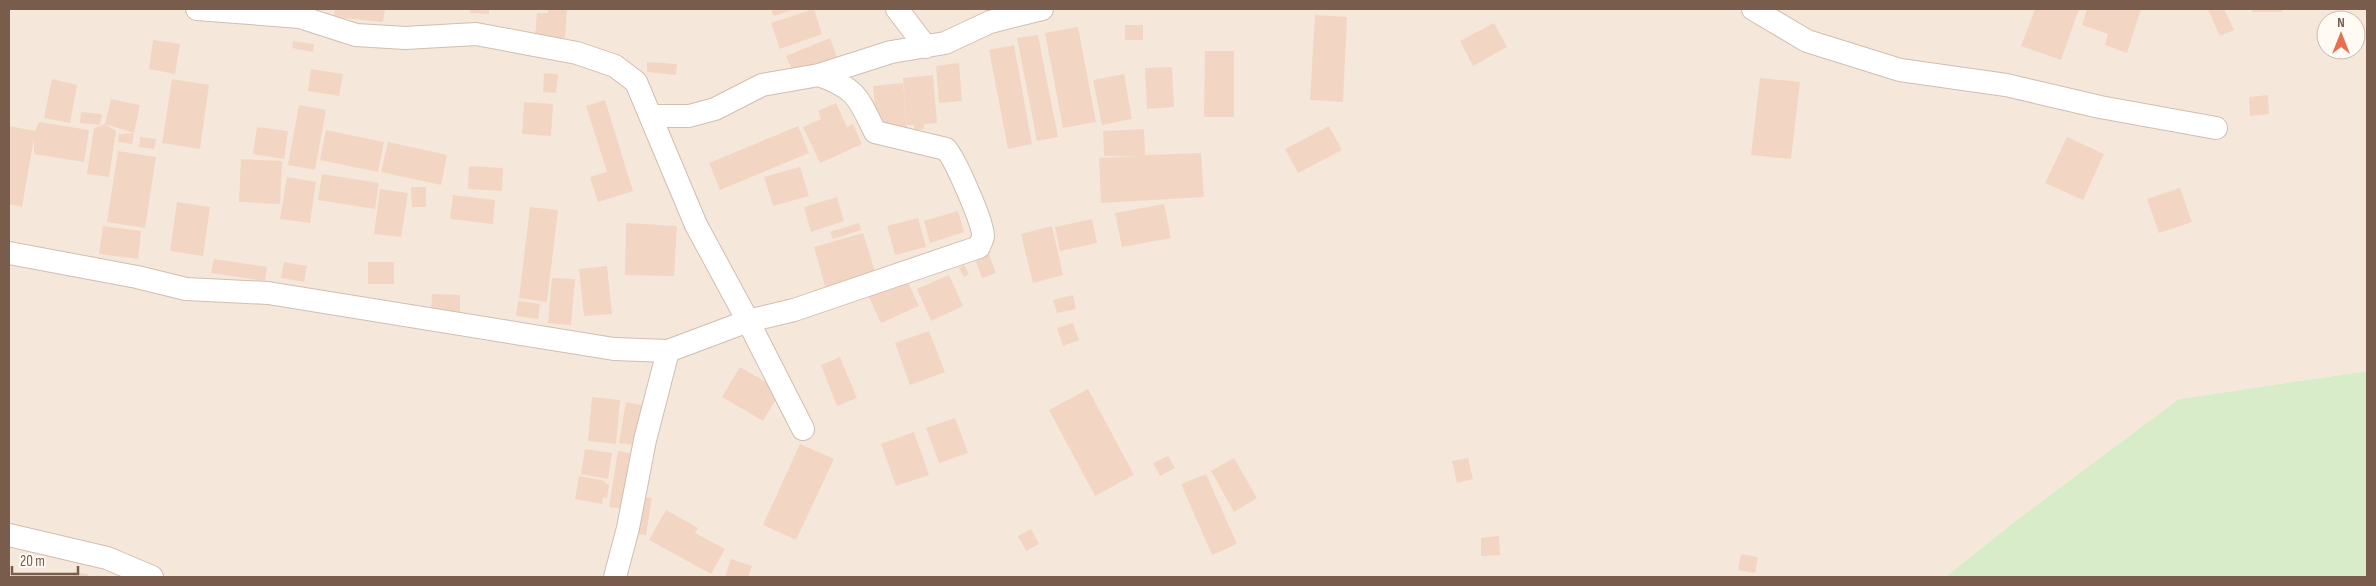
<svg xmlns="http://www.w3.org/2000/svg" width="2376" height="586" font-family="'Sofia Sans Condensed',sans-serif">
<rect width="100%" height="100%" fill="#fdf6ec"/>
<path fill="#f5e8da" fill-rule="evenodd" d="M 9,9 L 2367,9 L 2367,371 L 2179,399 L 2022,516 L 1945,577 L 9,577 ZM 2326,20 L 2356,20 L 2356,50 L 2326,50 Z"/>
<path fill="#d8ecc9" d="M 2367,371 L 2367,577 L 1945,577 L 2022,516 L 2179,399 Z"/>
<path fill="#f3d5c3" d="M 335,9 L 385,9 L 383,22 L 334,17 Z
M 470,9 L 489,9 L 489,14 L 470,13 Z
M 548,9 L 567,9 L 565,38 L 535,36 L 537,13 L 548,13 Z
M 771,9 L 795,9 L 774,16 Z
M 814,9 L 822,34 L 780,49 L 771,23 Z
M 2035,9 L 2079,9 L 2061,60 L 2021,46 Z
M 2087,9 L 2141,9 L 2127,53 L 2105,45 L 2108,34 L 2082,25 Z
M 2211,9 L 2224,9 L 2234,30 L 2220,36 L 2208,10 Z
M 2252,9 L 2282,9 L 2282,12 L 2252,12 Z
M 1315,15 L 1347,17 L 1343,102 L 1310,100 Z
M 1494,23 L 1507,47 L 1473,66 L 1460,41 Z
M 1125,25 L 1143,25 L 1143,40 L 1125,40 Z
M 1078,27 L 1096,122 L 1063,128 L 1045,33 Z
M 1038,35 L 1058,137 L 1037,141 L 1017,38 Z
M 830,38 L 837,57 L 794,75 L 786,56 Z
M 153,40 L 180,44 L 175,74 L 149,69 Z
M 293,41 L 314,44 L 313,52 L 292,48 Z
M 1014,45 L 1032,144 L 1008,149 L 989,50 Z
M 1205,51 L 1234,51 L 1234,117 L 1204,117 Z
M 647,62 L 677,64 L 676,75 L 647,72 Z
M 959,63 L 962,101 L 939,103 L 936,66 Z
M 1172,67 L 1174,107 L 1147,109 L 1145,68 Z
M 311,69 L 343,74 L 339,96 L 308,91 Z
M 544,73 L 558,74 L 556,93 L 543,92 Z
M 1124,74 L 1132,119 L 1102,125 L 1093,80 Z
M 933,75 L 937,123 L 924,124 L 924,129 L 914,130 L 914,125 L 907,125 L 903,78 Z
M 1760,78 L 1800,82 L 1791,159 L 1751,155 Z
M 52,79 L 77,85 L 70,123 L 44,118 Z
M 172,79 L 209,85 L 200,149 L 162,143 Z
M 903,83 L 907,128 L 877,130 L 873,86 Z
M 2268,95 L 2269,114 L 2250,116 L 2249,97 Z
M 111,99 L 140,105 L 134,133 L 105,124 Z
M 605,100 L 633,191 L 598,202 L 590,177 L 607,172 L 586,106 Z
M 524,102 L 553,104 L 551,136 L 522,134 Z
M 836,103 L 847,127 L 853,124 L 862,144 L 820,163 L 803,127 L 821,119 L 818,111 Z
M 299,105 L 326,110 L 315,170 L 288,165 Z
M 81,112 L 102,114 L 100,125 L 80,123 Z
M 39,122 L 89,130 L 84,162 L 34,154 L 34,138 L 22,207 L 9,204 L 9,126 L 35,131 Z
M 105,124 L 116,131 L 109,177 L 87,174 L 94,128 Z
M 798,126 L 809,153 L 720,190 L 709,163 Z
M 1329,126 L 1342,150 L 1298,173 L 1285,149 Z
M 257,127 L 288,131 L 284,159 L 253,154 Z
M 1144,129 L 1145,155 L 1201,153 L 1204,197 L 1101,203 L 1099,158 L 1139,156 L 1104,156 L 1103,131 Z
M 326,130 L 384,142 L 378,172 L 320,160 Z
M 134,133 L 132,144 L 118,142 L 119,134 Z
M 140,137 L 156,139 L 154,149 L 139,147 Z
M 2067,137 L 2104,154 L 2083,200 L 2045,183 Z
M 388,142 L 447,155 L 441,185 L 381,172 Z
M 118,151 L 156,157 L 145,228 L 107,222 Z
M 241,159 L 282,161 L 280,204 L 239,202 Z
M 469,166 L 503,168 L 502,191 L 468,189 Z
M 800,167 L 809,196 L 773,206 L 764,177 Z
M 322,174 L 379,183 L 375,209 L 318,200 Z
M 287,177 L 316,182 L 310,223 L 280,219 Z
M 411,187 L 426,187 L 426,207 L 412,207 Z
M 2180,188 L 2192,222 L 2159,233 L 2147,199 Z
M 380,189 L 408,193 L 401,237 L 374,234 Z
M 453,195 L 495,200 L 493,224 L 450,219 Z
M 837,197 L 844,221 L 811,232 L 804,207 Z
M 177,202 L 210,207 L 203,256 L 170,251 Z
M 1164,204 L 1171,238 L 1122,247 L 1115,213 Z
M 530,207 L 558,210 L 547,302 L 519,298 Z
M 958,211 L 964,232 L 930,243 L 924,221 Z
M 918,218 L 926,247 L 895,255 L 887,226 Z
M 1092,219 L 1097,243 L 1060,251 L 1055,227 Z
M 626,223 L 677,226 L 674,276 L 625,275 Z
M 859,223 L 861,230 L 833,239 L 830,232 Z
M 103,226 L 141,231 L 138,259 L 99,254 Z
M 1052,226 L 1063,275 L 1033,283 L 1021,234 Z
M 863,233 L 877,278 L 827,293 L 814,247 Z
M 989,254 L 996,273 L 982,278 L 975,259 Z
M 214,259 L 267,267 L 265,281 L 211,273 Z
M 284,262 L 307,266 L 304,282 L 281,278 Z
M 368,262 L 394,262 L 394,284 L 368,284 Z
M 964,265 L 969,274 L 964,277 L 959,268 Z
M 607,266 L 612,314 L 584,316 L 579,269 Z
M 904,274 L 919,306 L 881,323 L 866,291 Z
M 949,275 L 963,306 L 931,321 L 917,289 Z
M 552,278 L 575,279 L 571,325 L 548,323 Z
M 432,294 L 460,295 L 460,313 L 431,312 Z
M 1073,295 L 1076,309 L 1057,313 L 1053,300 Z
M 518,301 L 540,304 L 538,319 L 516,316 Z
M 1073,323 L 1079,340 L 1063,346 L 1057,328 Z
M 929,331 L 945,372 L 910,385 L 895,343 Z
M 840,357 L 857,398 L 837,406 L 821,365 Z
M 740,367 L 781,391 L 763,421 L 722,397 Z
M 1088,389 L 1134,475 L 1095,496 L 1049,410 Z
M 592,397 L 620,400 L 616,444 L 588,441 Z
M 626,402 L 646,406 L 640,446 L 619,443 Z
M 955,418 L 968,453 L 939,463 L 926,428 Z
M 914,432 L 929,475 L 896,486 L 881,444 Z
M 800,444 L 834,459 L 796,540 L 763,525 Z
M 585,449 L 612,453 L 608,479 L 581,474 Z
M 618,451 L 639,455 L 630,510 L 609,507 Z
M 1168,456 L 1175,468 L 1160,476 L 1153,463 Z
M 1234,458 L 1257,498 L 1234,512 L 1211,471 Z
M 1468,458 L 1473,479 L 1457,483 L 1452,461 Z
M 1206,474 L 1237,544 L 1212,555 L 1181,484 Z
M 579,476 L 605,481 L 605,483 L 609,484 L 607,498 L 603,497 L 602,504 L 575,499 Z
M 635,495 L 652,498 L 646,535 L 629,533 Z
M 666,510 L 698,528 L 695,533 L 725,549 L 711,574 L 649,540 Z
M 1031,529 L 1039,544 L 1026,551 L 1018,536 Z
M 1499,536 L 1500,555 L 1481,556 L 1481,538 Z
M 1741,554 L 1758,557 L 1755,573 L 1738,570 Z
M 731,559 L 752,566 L 748,577 L 725,577 Z
M 73,572 L 88,574 L 87,577 L 73,577 Z"/>
<g fill="none" stroke-linecap="round" stroke-linejoin="round">
<g stroke="#d1beb0" stroke-width="24">
<path id="minor" d="M 197,9 L 300,17 L 356,35 L 405,38 L 476,34 L 577,53 L 615,66 L 636,82 L 696,225 L 748,321 L 803,429
M 897,9 L 926,47
M 1753,9 L 1807,41 L 1900,70 L 2006,85 L 2100,107 L 2216,128
M 652,116 L 689,116 L 715,109 L 762,85 L 819,75 L 891,52 L 945,43 L 990,22 L 1042,9
M 9,253 L 137,277 L 186,289 L 268,293 L 614,349 L 668,351 L 748,321 L 794,310 L 979,247 C 980,244 983,239 983,236 C 983,222 955,159 946,149 L 875,132 C 858,97 857,89 819,75
M 9,535 L 107,558 L 152,577
M 615,577 L 628,528 L 645,440 L 668,351"/>
</g>
<use href="#minor" stroke="#fff" stroke-width="22"/>
</g>
<rect width="2376" height="586" fill="none" stroke="#7a5c4d" stroke-width="20"/>
<g transform="translate(2341 35)"><circle r="24" fill="#fffaf3" stroke="#cabbb1"/>
<path d="M0-4L9 19L0 12L-9 19Z" fill="#e76f51"/>
<text y="-8" font-size="14" font-weight="bold" text-anchor="middle" fill="#7a5c4d">N</text>
</g>
<path d="M12 566v8h66v-8" fill="none" stroke="#7a5c4d" stroke-width="2.5"/>
<text x="20" y="566" font-size="15" fill="#7a5c4d" stroke="#fffaf3" stroke-width="4" paint-order="stroke">20 m</text>
</svg>
